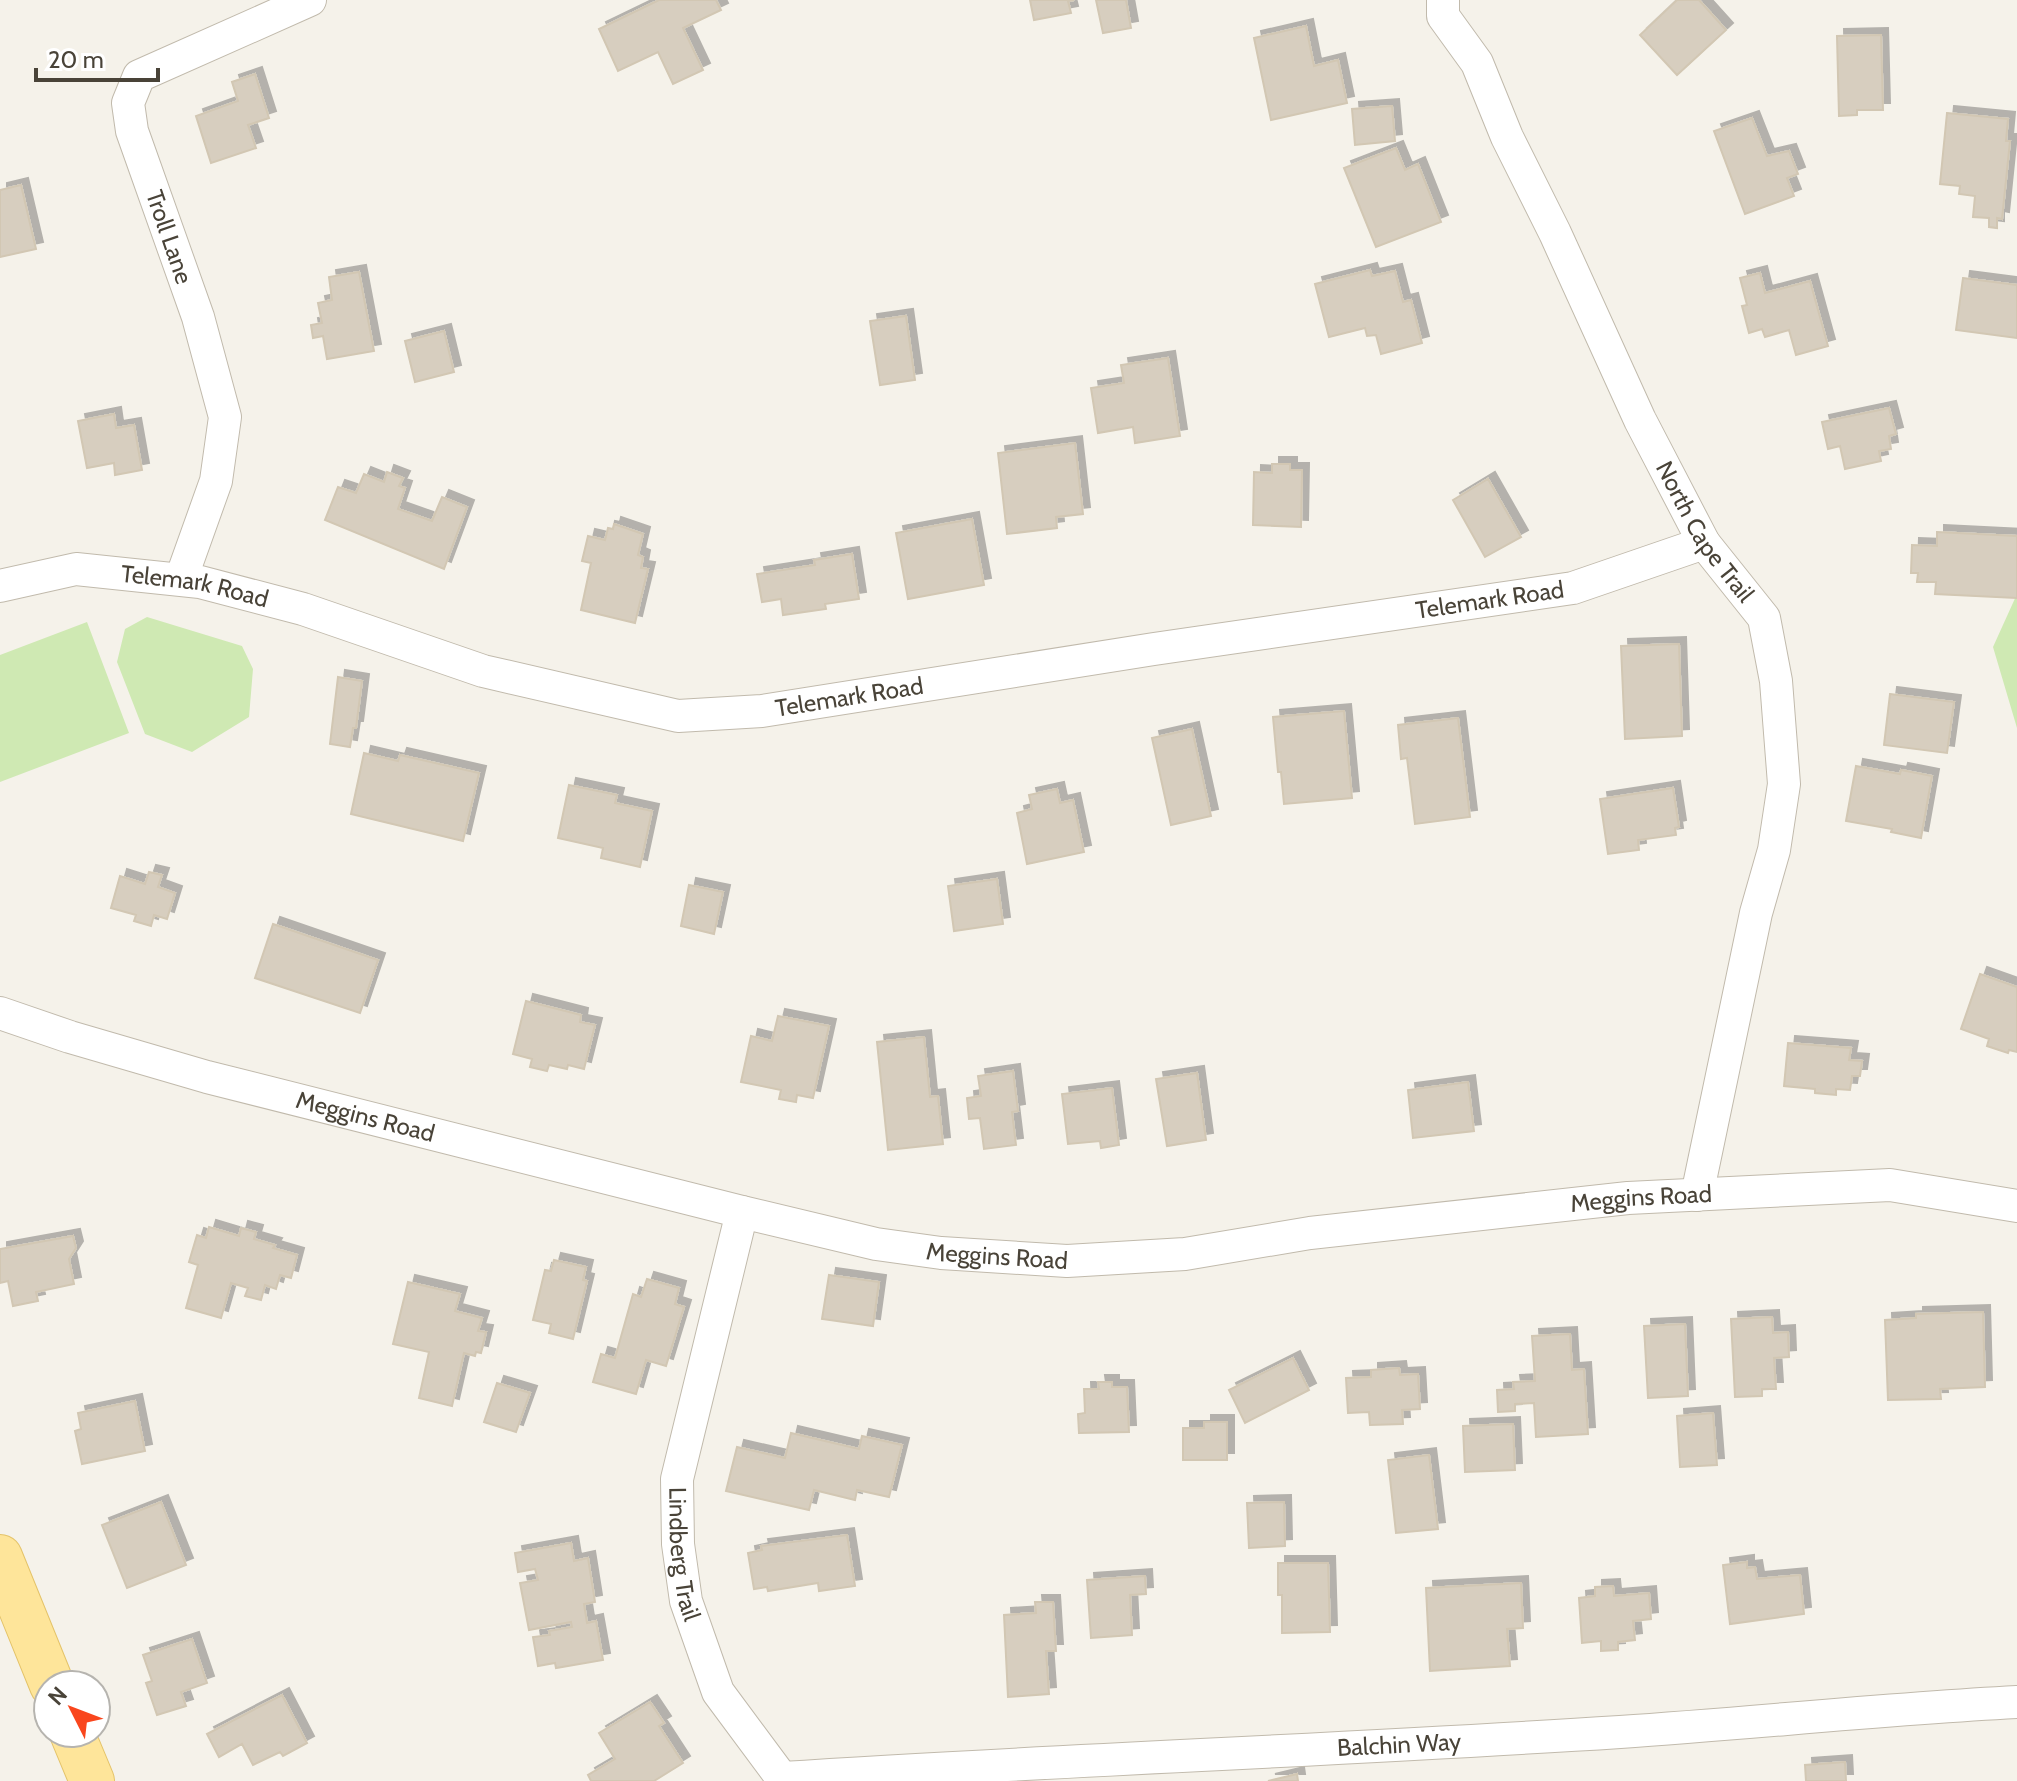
<svg xmlns="http://www.w3.org/2000/svg" width="2017" height="1781" font-family="Cabin,sans-serif">
<defs>
<filter id="shadow"><feDropShadow dx="7" dy="-7" stdDeviation="0" flood-color="#0004"/></filter>
</defs>
<rect width="100%" height="100%" fill="#f5f2ea"/>
<path fill="#cfe9b3" d="M 2017,594 L 2017,728 L 1993,647 Z
M 147,617 L 242,646 L 253,669 L 249,717 L 192,752 L 145,734 L 117,662 L 125,629 Z
M 87,622 L 129,733 L 0,782 L 0,655 Z"/>
<path fill="#d7cebf" stroke="#d2c7b3" stroke-width="2" filter="url(#shadow)" d="M 716,0 L 721,10 L 683,28 L 703,70 L 673,84 L 658,52 L 618,71 L 599,29 L 659,0 Z
M 1030,0 L 1074,0 L 1068,1 L 1071,13 L 1034,20 Z
M 1096,0 L 1126,0 L 1131,28 L 1103,33 Z
M 1677,0 L 1699,0 L 1726,30 L 1677,75 L 1640,35 Z
M 1306,26 L 1314,66 L 1338,60 L 1347,103 L 1271,120 L 1254,38 Z
M 1881,35 L 1883,110 L 1857,110 L 1857,115 L 1839,116 L 1837,36 Z
M 255,74 L 269,118 L 248,125 L 256,148 L 211,163 L 196,116 L 238,101 L 232,82 Z
M 1392,106 L 1395,141 L 1355,145 L 1352,109 Z
M 1947,113 L 2008,119 L 2006,141 L 2010,141 L 2002,219 L 1997,218 L 1997,228 L 1989,227 L 1989,218 L 1973,217 L 1975,196 L 1959,194 L 1960,186 L 1940,184 Z
M 1752,118 L 1767,156 L 1789,151 L 1798,174 L 1787,178 L 1794,196 L 1745,214 L 1714,131 Z
M 1396,148 L 1405,170 L 1418,164 L 1441,222 L 1376,247 L 1344,168 Z
M 21,185 L 36,249 L 0,257 L 0,190 Z
M 1370,270 L 1372,276 L 1395,271 L 1403,302 L 1411,300 L 1422,343 L 1381,354 L 1376,335 L 1367,336 L 1365,328 L 1329,337 L 1315,284 Z
M 359,272 L 374,351 L 327,359 L 323,336 L 313,338 L 311,325 L 322,323 L 318,303 L 332,300 L 329,277 Z
M 1760,273 L 1765,293 L 1810,281 L 1828,346 L 1796,355 L 1789,330 L 1765,337 L 1762,329 L 1749,333 L 1742,306 L 1747,305 L 1740,278 Z
M 1963,278 L 2017,285 L 2017,338 L 1956,330 Z
M 906,316 L 915,380 L 880,385 L 870,321 Z
M 444,331 L 454,372 L 415,382 L 405,341 Z
M 1168,358 L 1180,436 L 1135,443 L 1133,427 L 1098,433 L 1091,388 L 1124,383 L 1121,365 Z
M 1889,408 L 1896,434 L 1889,436 L 1891,449 L 1879,451 L 1881,461 L 1845,469 L 1840,446 L 1828,449 L 1822,422 Z
M 114,414 L 116,428 L 134,425 L 142,470 L 115,475 L 114,463 L 87,468 L 78,421 Z
M 1075,443 L 1083,514 L 1056,517 L 1057,528 L 1007,534 L 998,453 Z
M 1272,464 L 1290,464 L 1290,470 L 1302,470 L 1301,527 L 1253,525 L 1254,472 L 1272,473 Z
M 387,472 L 403,478 L 399,486 L 405,488 L 398,509 L 432,521 L 442,497 L 467,507 L 444,569 L 325,520 L 338,487 L 356,493 L 364,474 L 384,482 Z
M 1488,479 L 1521,537 L 1485,557 L 1453,500 Z
M 972,519 L 984,585 L 908,599 L 896,533 Z
M 614,524 L 643,534 L 638,555 L 643,557 L 641,568 L 648,569 L 635,623 L 581,610 L 591,563 L 582,561 L 588,536 L 605,540 L 608,528 L 613,529 Z
M 1937,532 L 2017,536 L 2017,598 L 1935,594 L 1936,582 L 1917,582 L 1918,573 L 1911,573 L 1912,545 L 1937,546 Z
M 852,554 L 859,599 L 825,604 L 826,609 L 783,615 L 781,599 L 762,602 L 757,574 L 815,565 L 814,560 Z
M 1679,644 L 1682,736 L 1625,739 L 1621,646 Z
M 338,677 L 362,681 L 356,728 L 353,728 L 350,747 L 330,744 Z
M 1890,694 L 1954,702 L 1947,753 L 1884,745 Z
M 1344,711 L 1352,798 L 1284,804 L 1281,772 L 1278,772 L 1273,717 Z
M 1458,718 L 1470,817 L 1415,824 L 1407,758 L 1401,759 L 1398,725 Z
M 1192,729 L 1211,816 L 1171,825 L 1152,738 Z
M 364,753 L 398,761 L 400,755 L 479,773 L 463,841 L 351,814 Z
M 1856,766 L 1900,774 L 1901,770 L 1932,776 L 1921,838 L 1891,832 L 1892,829 L 1846,821 Z
M 569,785 L 617,795 L 615,803 L 652,811 L 640,867 L 601,858 L 603,848 L 558,838 Z
M 1673,788 L 1679,827 L 1675,828 L 1676,835 L 1638,840 L 1639,850 L 1608,854 L 1600,799 Z
M 1057,789 L 1060,803 L 1073,800 L 1084,852 L 1027,864 L 1017,813 L 1032,809 L 1029,795 Z
M 149,872 L 162,875 L 158,887 L 175,893 L 167,919 L 154,915 L 151,926 L 134,921 L 136,915 L 111,908 L 120,876 L 145,884 Z
M 997,879 L 1003,924 L 954,931 L 948,886 Z
M 689,885 L 723,892 L 714,934 L 681,926 Z
M 273,924 L 378,960 L 360,1013 L 255,978 Z
M 1980,974 L 2017,987 L 2017,1052 L 2009,1050 L 2008,1053 L 1987,1046 L 1989,1039 L 1961,1029 Z
M 526,1001 L 581,1015 L 580,1022 L 595,1025 L 584,1069 L 568,1065 L 567,1069 L 549,1065 L 547,1071 L 530,1067 L 532,1059 L 513,1054 Z
M 778,1016 L 829,1026 L 813,1098 L 797,1095 L 796,1102 L 779,1099 L 781,1090 L 741,1082 L 751,1036 L 772,1041 Z
M 924,1037 L 930,1097 L 938,1096 L 943,1144 L 888,1150 L 877,1042 Z
M 1788,1043 L 1851,1048 L 1849,1060 L 1862,1061 L 1860,1076 L 1852,1076 L 1850,1090 L 1836,1089 L 1836,1095 L 1815,1093 L 1815,1089 L 1784,1086 Z
M 1013,1071 L 1018,1111 L 1012,1112 L 1016,1145 L 984,1149 L 980,1118 L 969,1119 L 967,1098 L 981,1096 L 978,1076 Z
M 1197,1073 L 1206,1140 L 1167,1146 L 1156,1079 Z
M 1468,1082 L 1474,1131 L 1413,1138 L 1408,1090 Z
M 1112,1088 L 1119,1145 L 1101,1148 L 1100,1141 L 1068,1144 L 1062,1094 Z
M 209,1227 L 239,1236 L 241,1228 L 256,1232 L 254,1239 L 275,1245 L 273,1248 L 297,1255 L 291,1278 L 280,1275 L 276,1289 L 265,1285 L 261,1300 L 245,1296 L 248,1288 L 231,1283 L 221,1318 L 186,1308 L 198,1265 L 189,1262 L 197,1235 L 206,1238 Z
M 73,1236 L 76,1248 L 69,1259 L 74,1284 L 36,1292 L 38,1301 L 13,1306 L 8,1281 L 0,1283 L 0,1249 Z
M 554,1260 L 586,1267 L 583,1280 L 587,1281 L 573,1339 L 549,1333 L 551,1324 L 533,1320 L 545,1270 L 551,1271 Z
M 829,1275 L 879,1282 L 873,1326 L 822,1319 Z
M 647,1279 L 679,1288 L 675,1304 L 684,1307 L 666,1366 L 646,1360 L 636,1394 L 593,1382 L 601,1354 L 615,1358 L 633,1294 L 641,1297 Z
M 408,1282 L 460,1294 L 455,1311 L 482,1318 L 478,1331 L 486,1332 L 481,1353 L 476,1352 L 475,1356 L 464,1353 L 452,1406 L 419,1398 L 429,1352 L 393,1344 Z
M 1983,1312 L 1985,1387 L 1940,1389 L 1941,1399 L 1888,1400 L 1885,1320 L 1916,1318 L 1916,1314 Z
M 1772,1317 L 1773,1333 L 1788,1332 L 1789,1357 L 1774,1358 L 1776,1389 L 1762,1389 L 1762,1396 L 1735,1397 L 1731,1319 Z
M 1685,1324 L 1688,1396 L 1648,1398 L 1644,1326 Z
M 1570,1334 L 1572,1370 L 1584,1369 L 1588,1434 L 1536,1437 L 1534,1403 L 1515,1404 L 1515,1411 L 1498,1412 L 1497,1390 L 1514,1389 L 1513,1382 L 1535,1381 L 1532,1336 Z
M 1293,1358 L 1309,1390 L 1245,1423 L 1229,1390 Z
M 1399,1368 L 1400,1375 L 1418,1374 L 1420,1409 L 1402,1410 L 1403,1424 L 1370,1425 L 1369,1412 L 1348,1413 L 1346,1378 L 1371,1377 L 1371,1370 Z
M 1098,1382 L 1112,1382 L 1112,1387 L 1127,1387 L 1129,1432 L 1079,1433 L 1078,1414 L 1085,1413 L 1084,1389 L 1099,1389 Z
M 497,1383 L 530,1393 L 516,1432 L 484,1422 Z
M 135,1401 L 145,1451 L 82,1464 L 75,1431 L 81,1429 L 78,1413 Z
M 1713,1413 L 1717,1465 L 1680,1467 L 1677,1416 Z
M 1204,1422 L 1227,1422 L 1227,1460 L 1183,1460 L 1183,1428 L 1204,1428 Z
M 1513,1424 L 1515,1470 L 1465,1472 L 1463,1426 Z
M 791,1433 L 859,1449 L 862,1436 L 902,1445 L 889,1497 L 857,1490 L 855,1500 L 814,1490 L 809,1510 L 726,1491 L 737,1447 L 785,1458 Z
M 1429,1455 L 1438,1529 L 1396,1533 L 1388,1460 Z
M 161,1502 L 186,1565 L 127,1588 L 102,1525 Z
M 1284,1502 L 1285,1546 L 1249,1548 L 1247,1503 Z
M 847,1535 L 855,1586 L 819,1591 L 818,1583 L 768,1591 L 767,1587 L 754,1589 L 748,1553 L 762,1550 L 761,1546 Z
M 571,1543 L 574,1561 L 588,1558 L 595,1602 L 584,1604 L 587,1623 L 596,1621 L 603,1660 L 556,1668 L 555,1663 L 538,1666 L 533,1637 L 550,1635 L 549,1631 L 572,1627 L 571,1622 L 529,1630 L 520,1583 L 538,1580 L 535,1569 L 518,1572 L 515,1553 Z
M 1747,1562 L 1747,1568 L 1755,1567 L 1757,1579 L 1800,1575 L 1804,1614 L 1730,1624 L 1723,1565 Z
M 1278,1563 L 1328,1563 L 1330,1632 L 1282,1633 L 1282,1595 L 1278,1595 Z
M 1145,1576 L 1146,1594 L 1130,1595 L 1132,1635 L 1091,1638 L 1087,1580 Z
M 1521,1583 L 1523,1628 L 1507,1629 L 1510,1666 L 1430,1671 L 1426,1588 Z
M 1613,1586 L 1614,1596 L 1649,1593 L 1651,1619 L 1633,1621 L 1635,1640 L 1618,1642 L 1618,1650 L 1601,1651 L 1601,1641 L 1582,1643 L 1579,1598 L 1595,1596 L 1595,1587 Z
M 1035,1602 L 1053,1602 L 1056,1651 L 1046,1651 L 1049,1694 L 1008,1697 L 1004,1615 L 1036,1613 Z
M 192,1639 L 207,1683 L 181,1692 L 186,1706 L 157,1715 L 146,1683 L 152,1681 L 143,1655 Z
M 282,1695 L 307,1743 L 283,1756 L 280,1752 L 253,1765 L 242,1744 L 219,1757 L 207,1734 Z
M 650,1702 L 664,1723 L 659,1726 L 683,1763 L 654,1781 L 591,1781 L 588,1775 L 615,1759 L 599,1733 Z
M 1845,1762 L 1846,1781 L 1806,1781 L 1805,1765 Z
M 1297,1774 L 1298,1781 L 1268,1781 Z"/>
<g fill="none" stroke-linecap="round" stroke-linejoin="round">
<g stroke="#c1baac" stroke-width="34">
<g id="minor">
<path id="s1" d="M 1443,0 L 1443,16 L 1477,63 L 1507,137 L 1555,233 L 1640,420 L 1704,543 L 1764,618 L 1776,681 L 1784,784 L 1774,850 L 1756,913 L 1697,1195"/>
<path d="M 181,579 L 216,481 L 225,417 L 198,317 L 132,131 L 128,103 L 139,76 L 310,0"/>
<path id="s2" d="M 0,586 L 76,569 L 200,582 L 303,609 L 483,671 L 678,716 L 762,711 L 1154,649 L 1573,588 L 1704,543"/>
<path id="s3" d="M 0,1013 L 70,1037 L 207,1077 L 742,1212 L 876,1244 L 941,1253 L 1067,1261 L 1185,1254 L 1310,1233 L 1628,1198 L 1890,1185 L 2017,1206"/>
<path id="s4" d="M 742,1212 L 677,1479 L 678,1544 L 686,1601 L 718,1692 L 784,1781"/>
<path id="s5" d="M 782,1778 C 1061,1760 1341,1750 1620,1732 C 1753,1723 1884,1709 2017,1702"/>
</g>
</g>
<g stroke="#e4c369" stroke-width="46">
<path id="primary" d="M 0,1557 L 52,1685
M 72,1733 L 92,1781"/>
</g>
<use href="#minor" stroke="#fff" stroke-width="32"/>
<use href="#primary" stroke="#fee59a" stroke-width="44"/>
</g>
<g text-anchor="middle" stroke-width="7" stroke-linejoin="round" paint-order="stroke">
<g font-size="24" fill="#494338" stroke="#fff">
<text transform="translate(169 237) rotate(71)" y="8">Troll Lane</text>
<text dy="8" stroke="none"><textPath href="#s1" startOffset="596">North Cape Trail</textPath></text>
<text dy="8" stroke="none"><textPath href="#s2" startOffset="198">Telemark Road</textPath></text>
<text dy="8" stroke="none"><textPath href="#s2" startOffset="1520">Telemark Road</textPath></text>
<text dy="8" stroke="none"><textPath href="#s2" startOffset="872">Telemark Road</textPath></text>
<text dy="8" stroke="none"><textPath href="#s3" startOffset="380">Meggins Road</textPath></text>
<text dy="8" stroke="none"><textPath href="#s3" startOffset="1676">Meggins Road</textPath></text>
<text dy="8" stroke="none"><textPath href="#s3" startOffset="1028">Meggins Road</textPath></text>
<text dy="8" stroke="none"><textPath href="#s4" startOffset="350">Lindberg Trail</textPath></text>
<text dy="8" stroke="none"><textPath href="#s5" startOffset="618">Balchin Way</textPath></text>
</g>
</g>
<g transform="translate(72 1709) rotate(312)"><circle r="38" fill="#ffffff" stroke="#b6b4af" stroke-width="2"/>
<path d="M0-6L14 30L0 20L-14 30Z" fill="#f9461d"/>
<text y="-12" font-size="22" font-weight="bold" text-anchor="middle" fill="#494338">N</text>
</g>
<path d="M36 68v12h122v-12" fill="none" stroke="#494338" stroke-width="4"/>
<text x="48" y="68" font-size="24" fill="#494338" stroke="#ffffff" stroke-width="6" paint-order="stroke">20 m</text>
</svg>
